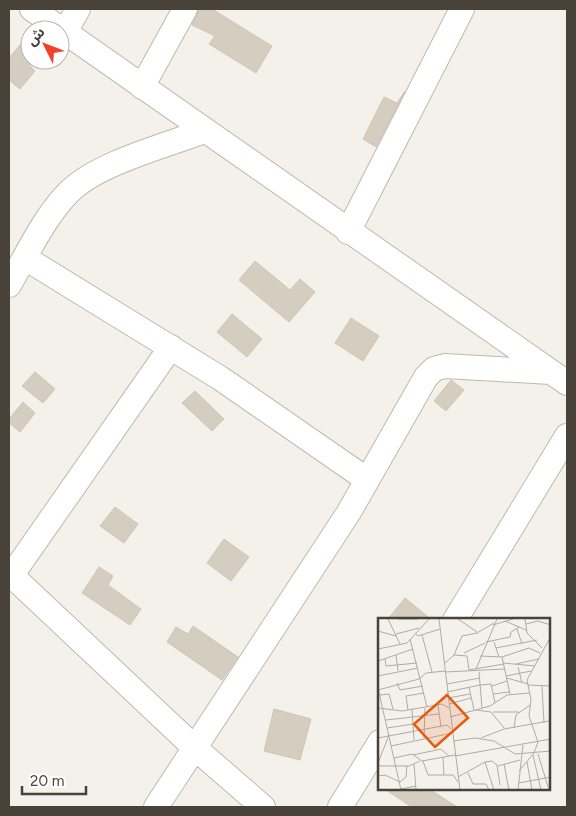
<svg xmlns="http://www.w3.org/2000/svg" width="576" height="816" font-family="Figtree,'Noto Sans Arabic',sans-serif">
<rect width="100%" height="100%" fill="#f4f1eb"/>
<path fill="#d6cdc1" stroke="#d0c5b4" d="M 199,9 L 212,9 L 272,46 L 256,73 L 209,44 L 215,36 L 192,25 Z
M 30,33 L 30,66 L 35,71 L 20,89 L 9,80 L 9,58 Z
M 405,91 L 376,147 L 363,139 L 384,97 L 397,103 Z
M 255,261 L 290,290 L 300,279 L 315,292 L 289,322 L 239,280 Z
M 232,314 L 262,339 L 247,357 L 217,332 Z
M 351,318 L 379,336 L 363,361 L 335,343 Z
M 35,372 L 55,389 L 43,403 L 22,386 Z
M 451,380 L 464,390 L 446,411 L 434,401 Z
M 195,391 L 224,419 L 212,431 L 182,403 Z
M 23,402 L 35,413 L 20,432 L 9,423 L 9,419 Z
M 115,507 L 138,524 L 124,543 L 100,526 Z
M 224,539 L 249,557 L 231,581 L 207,563 Z
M 99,567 L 113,576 L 108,585 L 141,609 L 130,625 L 82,593 Z
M 405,598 L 432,620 L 387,620 Z
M 193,626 L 238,657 L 222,680 L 167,642 L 176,627 L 188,634 Z
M 274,709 L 311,719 L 300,760 L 264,751 Z
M 386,790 L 431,790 L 457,807 L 412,807 Z"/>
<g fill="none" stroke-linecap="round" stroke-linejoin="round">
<g stroke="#c0b9ad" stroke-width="26">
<path id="minor" d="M 32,9 L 567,383
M 65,32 L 78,9
M 142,87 L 185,9
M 348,232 L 462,9
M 25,258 L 220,378 L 366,479
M 9,285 C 27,255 44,217 69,192 C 98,163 165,146 204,131
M 9,573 L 195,748 L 263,807
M 9,579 L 171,347
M 455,620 L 567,436
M 156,807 L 349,512 L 426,377 L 434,369 L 445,366 L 551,372
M 340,807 L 380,742"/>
</g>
<use href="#minor" stroke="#fff" stroke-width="24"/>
</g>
<g transform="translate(378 618)">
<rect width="172" height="172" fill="#f4f1eb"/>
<path fill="none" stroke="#afaba4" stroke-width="1" d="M 10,1 L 22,26M 20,1 L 40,1M 61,1 L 82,172M 80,1 L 99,14M 147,1 L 149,15 L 164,30M 127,3 L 148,12M 148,6 L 160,3 L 173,7M 115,7 L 135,1M 139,11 L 144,26M 0,13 L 18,18M 37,15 L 40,18 L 62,11M 18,16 L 41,10M 44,17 L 54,54M 32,21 L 49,89M 108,24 L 132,19 L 133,14 L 141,9M 116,24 L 121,39M 118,30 L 159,22M 0,31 L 29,25 L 51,1M 86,35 L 107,25M 18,37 L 20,53M 76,37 L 89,38 L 91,52M 102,38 L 124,39 L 151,30 L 162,35M 124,39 L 132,76M 7,41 L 8,48 L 39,45M 0,43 L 35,31M 67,45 L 76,37 L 84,18 L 99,15 L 116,5M 125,45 L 157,48M 138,46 L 161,41M 140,49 L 144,65M 98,51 L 119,1M 91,52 L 126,46M 67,54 L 127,51M 101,54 L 104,90M 0,58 L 40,50M 128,58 L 153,53M 129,60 L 150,66M 19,65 L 22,72 L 45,68M 69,66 L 102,60M 102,67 L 113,66 L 117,85M 150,67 L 173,68M 114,68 L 129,63M 164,68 L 166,105M 91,69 L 96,92M 0,70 L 23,172M 0,72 L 41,61 L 48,55 L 67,53M 69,74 L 102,67M 115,76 L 131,74M 2,77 L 11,76 L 15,91M 70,80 L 92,76M 71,86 L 93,80M 60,87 L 63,109M 0,90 L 24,93 L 64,86 L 71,90M 34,91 L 36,122M 30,92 L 28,78 L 46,75M 98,92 L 113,94 L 126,110M 115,94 L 141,94M 72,99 L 112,88 L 129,77 L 152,75M 8,102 L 61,96M 9,110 L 35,106M 136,110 L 138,97 L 152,87M 0,120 L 69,107 L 73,111M 46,120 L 47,90M 103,120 L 126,111 L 171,103M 75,123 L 97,120 L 116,123 L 137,136 L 173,133M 13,128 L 74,115M 160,136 L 171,172M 35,137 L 63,131 L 71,138M 155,137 L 163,172M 77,138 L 173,121M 65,139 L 66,157M 16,140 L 34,136 L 44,143 L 77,137M 45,143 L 50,157 L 75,157 L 80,164M 107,144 L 116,172M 149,144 L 154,172M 0,145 L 11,117M 36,146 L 38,172M 126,146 L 131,172M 0,148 L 31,148 L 42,143M 120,148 L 142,142M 141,153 L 156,135 L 160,124 L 151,98 L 153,82 L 149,62 L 173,18M 90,155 L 95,166 L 108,166 L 111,172M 0,158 L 7,157 L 22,164 L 28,159 L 29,148M 80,159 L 107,144 L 114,143 L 119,147 L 122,167M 140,165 L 173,159M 23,171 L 38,168M 140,172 L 145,127"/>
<path fill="#e8590c" fill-opacity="0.15" stroke="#e8590c" stroke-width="2.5" d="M 69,77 L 90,100 L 57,129 L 36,106 Z"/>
<rect width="172" height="172" fill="none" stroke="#484239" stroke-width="2.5"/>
</g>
<rect width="576" height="816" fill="none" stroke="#484239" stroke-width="20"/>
<g transform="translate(45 45) rotate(312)"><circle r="24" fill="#ffffff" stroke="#b6b3b0"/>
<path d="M0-4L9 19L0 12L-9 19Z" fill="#ef4327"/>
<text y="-8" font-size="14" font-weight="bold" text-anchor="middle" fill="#484239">ش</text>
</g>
<path d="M22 786v8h64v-8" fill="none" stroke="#484239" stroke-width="2.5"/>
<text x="30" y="786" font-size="15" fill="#484239" stroke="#ffffff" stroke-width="4" paint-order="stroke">20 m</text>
</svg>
